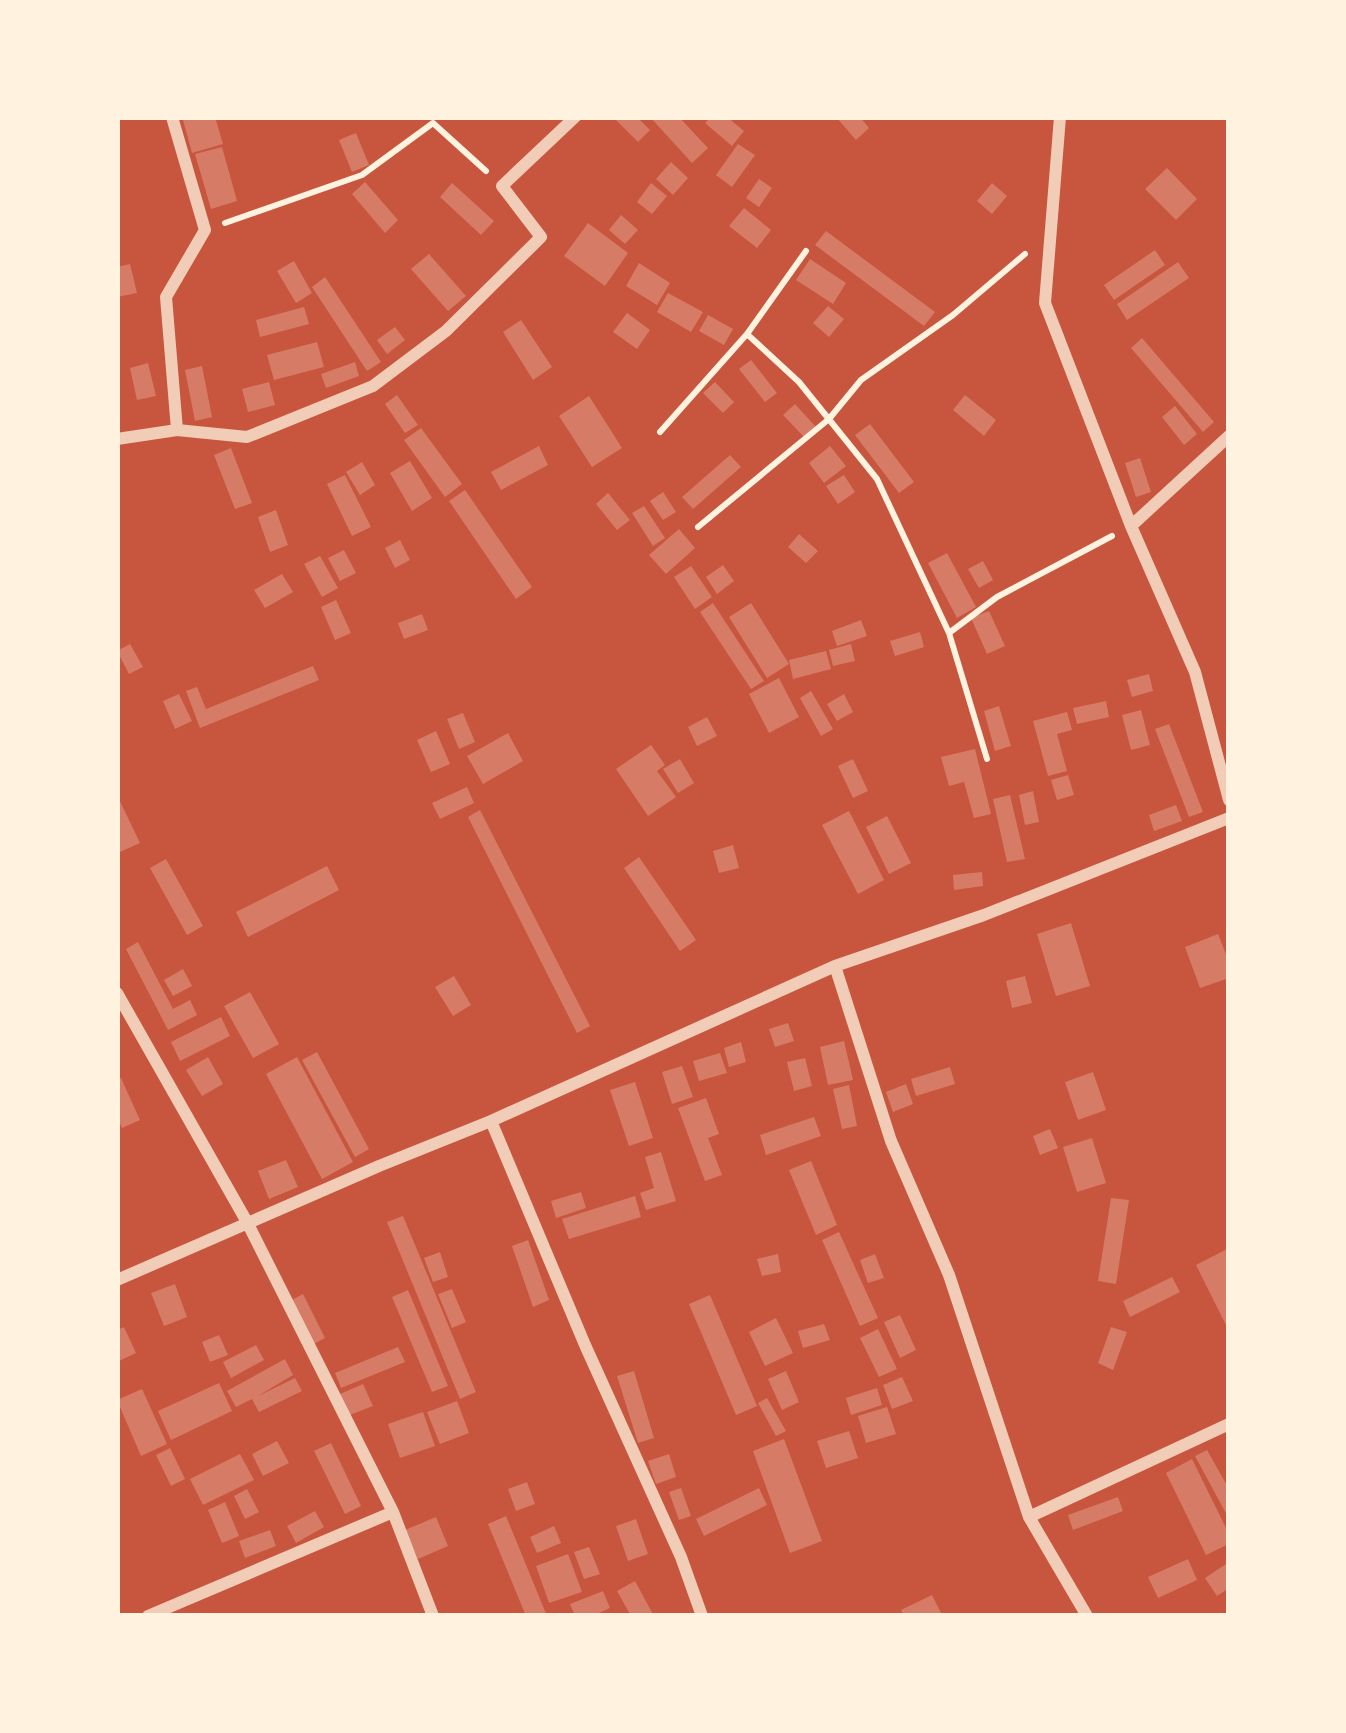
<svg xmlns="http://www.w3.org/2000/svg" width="1346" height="1733" font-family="'Fira Sans Condensed',sans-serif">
<rect width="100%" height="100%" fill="#c8553d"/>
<path fill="#d67c66" d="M 192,117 L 215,117 L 223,144 L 192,153 L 183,120 Z
M 613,117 L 637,117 L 650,130 L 638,142 Z
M 650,117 L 679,117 L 708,148 L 692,163 Z
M 711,117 L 727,117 L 744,131 L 732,146 L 705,123 Z
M 836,117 L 860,117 L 869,128 L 856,140 Z
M 356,133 L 369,165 L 352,172 L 339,140 Z
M 738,144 L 755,155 L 732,187 L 716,175 Z
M 222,147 L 237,201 L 211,209 L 195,154 Z
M 671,162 L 688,178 L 673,195 L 656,179 Z
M 1167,168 L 1197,199 L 1176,220 L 1145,189 Z
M 759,179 L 772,188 L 759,207 L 746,198 Z
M 365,182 L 398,220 L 385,233 L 352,194 Z
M 452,183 L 494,221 L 481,235 L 440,197 Z
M 651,183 L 667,196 L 652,214 L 637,202 Z
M 992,183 L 1007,196 L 992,214 L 977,201 Z
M 744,208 L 771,230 L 757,248 L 729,226 Z
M 621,215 L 638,230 L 625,244 L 609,230 Z
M 588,223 L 628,253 L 605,286 L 564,256 Z
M 826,231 L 935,312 L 924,326 L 815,245 Z
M 1155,250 L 1165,265 L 1114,300 L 1104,285 Z
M 429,254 L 466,296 L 448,311 L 411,269 Z
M 810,259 L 846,283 L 833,304 L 796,280 Z
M 294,261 L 312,293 L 296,303 L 277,271 Z
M 1178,262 L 1189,278 L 1127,320 L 1117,304 Z
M 639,263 L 670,283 L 657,305 L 626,286 Z
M 130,264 L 137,293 L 117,297 L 117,267 Z
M 325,277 L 381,362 L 367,371 L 312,287 Z
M 668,293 L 703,312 L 691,332 L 657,312 Z
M 828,306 L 844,319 L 829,337 L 813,323 Z
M 304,307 L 309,324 L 260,337 L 256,320 Z
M 627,313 L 650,330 L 637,349 L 613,332 Z
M 708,315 L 733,329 L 724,345 L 699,331 Z
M 521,320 L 552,367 L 533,380 L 503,332 Z
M 395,327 L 405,340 L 387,354 L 377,340 Z
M 1142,338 L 1214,422 L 1203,432 L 1131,348 Z
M 317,342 L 324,367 L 274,380 L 267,355 Z
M 751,360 L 777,393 L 765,402 L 739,369 Z
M 355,362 L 359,376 L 326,388 L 321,374 Z
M 148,363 L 156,396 L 137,400 L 130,368 Z
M 202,366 L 212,417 L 195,421 L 185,370 Z
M 269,382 L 275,405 L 248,412 L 242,389 Z
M 715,382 L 734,402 L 723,413 L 703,393 Z
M 397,395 L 418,425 L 405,433 L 385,404 Z
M 965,395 L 996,420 L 984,436 L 953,410 Z
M 589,396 L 622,448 L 592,467 L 559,416 Z
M 795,404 L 815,426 L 804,437 L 783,415 Z
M 1175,406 L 1197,434 L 1184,445 L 1162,417 Z
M 870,424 L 914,482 L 899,493 L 855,435 Z
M 421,428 L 462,484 L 445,497 L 404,440 Z
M 539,446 L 548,465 L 501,490 L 491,472 Z
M 830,446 L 846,466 L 824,483 L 809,463 Z
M 231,448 L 252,503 L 235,509 L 214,455 Z
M 730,455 L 741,467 L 693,509 L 682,497 Z
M 1140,458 L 1151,492 L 1136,497 L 1125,463 Z
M 410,461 L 432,498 L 412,511 L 390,473 Z
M 362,462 L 375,485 L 360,495 L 346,472 Z
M 345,475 L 371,527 L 352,536 L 327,484 Z
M 844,475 L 855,492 L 838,504 L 826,486 Z
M 465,490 L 532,587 L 516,599 L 449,501 Z
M 663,492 L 676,512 L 663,520 L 650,501 Z
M 608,493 L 630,520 L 617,530 L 596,504 Z
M 644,506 L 665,538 L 653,546 L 632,513 Z
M 276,510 L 288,545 L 270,552 L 258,517 Z
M 679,529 L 695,548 L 666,574 L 649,555 Z
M 799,534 L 818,551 L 806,563 L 788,547 Z
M 400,540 L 410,560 L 395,568 L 385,548 Z
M 344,550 L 356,573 L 340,581 L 328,558 Z
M 947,553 L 976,607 L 957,618 L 928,563 Z
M 320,556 L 338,588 L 322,597 L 304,564 Z
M 983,561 L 993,580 L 979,588 L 968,569 Z
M 723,565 L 734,581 L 717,594 L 706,577 Z
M 691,566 L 712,597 L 695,609 L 674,577 Z
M 282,574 L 293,592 L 265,608 L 254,590 Z
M 336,600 L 351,633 L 335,640 L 321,607 Z
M 713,603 L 764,681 L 751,689 L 700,612 Z
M 751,603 L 789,664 L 767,678 L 729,617 Z
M 989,611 L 1005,646 L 987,654 L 971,618 Z
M 422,614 L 428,630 L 404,639 L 398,623 Z
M 861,620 L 867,636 L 837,646 L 832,631 Z
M 920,632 L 924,647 L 895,656 L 890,641 Z
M 130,644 L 143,667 L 129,674 L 117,651 Z
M 851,644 L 855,661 L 833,666 L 829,650 Z
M 826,651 L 831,669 L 793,679 L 789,660 Z
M 313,666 L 319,680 L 200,728 L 186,691 L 197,687 L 206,709 Z
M 1149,674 L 1153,691 L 1132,697 L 1127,680 Z
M 779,678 L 799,717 L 769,733 L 749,694 Z
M 811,691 L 833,729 L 821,736 L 800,698 Z
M 179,694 L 192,721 L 175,729 L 163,701 Z
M 844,694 L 853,712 L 837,721 L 827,704 Z
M 1106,701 L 1109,717 L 1077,724 L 1073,708 Z
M 999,706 L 1011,746 L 995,751 L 984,711 Z
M 1141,710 L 1150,745 L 1131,750 L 1122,715 Z
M 1067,712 L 1072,730 L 1057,734 L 1067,771 L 1048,776 L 1033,721 Z
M 463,713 L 475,742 L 459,749 L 447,719 Z
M 707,717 L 717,736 L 697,746 L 688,727 Z
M 1169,724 L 1203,812 L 1189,817 L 1155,729 Z
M 436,731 L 450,764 L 431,772 L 417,740 Z
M 508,733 L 523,761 L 483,784 L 467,756 Z
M 651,745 L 665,765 L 657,771 L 676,797 L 648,816 L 616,769 Z
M 975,749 L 991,814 L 974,818 L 964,782 L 949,786 L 941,757 Z
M 680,759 L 694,783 L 678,793 L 663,769 Z
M 853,759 L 868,791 L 853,798 L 838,766 Z
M 1068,775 L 1074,795 L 1057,800 L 1051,780 Z
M 467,787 L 474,803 L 440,819 L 432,803 Z
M 1033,791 L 1039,822 L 1025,825 L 1019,795 Z
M 117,795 L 140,843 L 120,852 L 117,845 Z
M 1010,795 L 1025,859 L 1007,862 L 993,799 Z
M 1176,805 L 1182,821 L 1154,831 L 1149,815 Z
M 480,810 L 590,1026 L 577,1033 L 468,817 Z
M 849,811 L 884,880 L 858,894 L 822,825 Z
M 887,816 L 911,863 L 889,874 L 866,827 Z
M 733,845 L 739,868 L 719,873 L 713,851 Z
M 639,857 L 696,940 L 680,951 L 624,868 Z
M 166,859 L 203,926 L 187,935 L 150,868 Z
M 327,866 L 339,890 L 248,937 L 236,912 Z
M 982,872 L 983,886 L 954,890 L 953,875 Z
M 1071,923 L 1090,986 L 1056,996 L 1037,934 Z
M 1218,934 L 1229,962 L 1229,978 L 1200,988 L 1185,947 Z
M 138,942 L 173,1009 L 190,1000 L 197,1015 L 168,1030 L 126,949 Z
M 183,969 L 192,986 L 173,996 L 164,980 Z
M 454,976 L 471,1005 L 453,1016 L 435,987 Z
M 1025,976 L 1032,1003 L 1012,1008 L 1006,981 Z
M 250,992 L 279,1044 L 253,1058 L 224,1006 Z
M 221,1017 L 230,1036 L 180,1061 L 171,1042 Z
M 788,1023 L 794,1041 L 775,1047 L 769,1029 Z
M 844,1041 L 853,1080 L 828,1085 L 820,1047 Z
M 741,1042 L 746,1062 L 729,1067 L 724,1048 Z
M 317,1052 L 369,1149 L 355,1157 L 302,1060 Z
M 720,1053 L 727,1073 L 699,1081 L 693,1061 Z
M 208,1057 L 223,1084 L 202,1096 L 186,1070 Z
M 297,1057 L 353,1162 L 322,1179 L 266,1074 Z
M 805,1058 L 812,1086 L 794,1091 L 787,1062 Z
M 682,1066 L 693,1097 L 672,1104 L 662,1072 Z
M 950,1067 L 955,1084 L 916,1096 L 911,1079 Z
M 1093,1072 L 1106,1110 L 1078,1120 L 1065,1082 Z
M 121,1078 L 140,1120 L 122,1128 L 117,1117 L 117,1080 Z
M 635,1082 L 653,1138 L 629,1146 L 610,1090 Z
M 906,1084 L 913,1104 L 893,1112 L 886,1092 Z
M 849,1085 L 857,1126 L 842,1129 L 833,1089 Z
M 706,1098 L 719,1134 L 708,1138 L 722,1175 L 705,1181 L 678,1108 Z
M 814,1117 L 821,1136 L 766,1155 L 760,1135 Z
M 1050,1129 L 1058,1148 L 1040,1155 L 1033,1136 Z
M 1092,1138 L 1106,1183 L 1077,1192 L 1063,1147 Z
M 661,1152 L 676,1201 L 646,1210 L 640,1193 L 654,1188 L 645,1157 Z
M 286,1160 L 298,1187 L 269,1199 L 258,1171 Z
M 811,1161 L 837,1225 L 816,1235 L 789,1170 Z
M 581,1192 L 586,1208 L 556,1218 L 551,1201 Z
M 635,1196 L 641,1217 L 569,1239 L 562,1219 Z
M 1111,1198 L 1129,1200 L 1116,1284 L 1098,1281 Z
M 403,1216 L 476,1392 L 460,1399 L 387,1222 Z
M 839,1232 L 878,1318 L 860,1326 L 822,1240 Z
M 528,1240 L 549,1300 L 533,1307 L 512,1246 Z
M 1229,1248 L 1229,1331 L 1196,1265 Z
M 440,1252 L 448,1277 L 433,1282 L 424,1258 Z
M 778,1254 L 781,1272 L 762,1276 L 757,1259 Z
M 875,1254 L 884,1278 L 868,1283 L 860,1260 Z
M 1172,1277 L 1180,1292 L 1130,1317 L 1123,1301 Z
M 175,1284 L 187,1317 L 164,1326 L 151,1293 Z
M 452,1289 L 466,1322 L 452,1328 L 438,1294 Z
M 408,1290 L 448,1386 L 432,1392 L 392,1297 Z
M 303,1294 L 325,1338 L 310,1346 L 288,1302 Z
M 710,1295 L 757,1406 L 736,1415 L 689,1304 Z
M 900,1315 L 916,1350 L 900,1358 L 884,1322 Z
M 776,1318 L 793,1353 L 765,1366 L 749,1332 Z
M 824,1324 L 830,1340 L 803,1348 L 798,1331 Z
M 124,1327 L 136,1353 L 119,1361 L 117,1330 Z
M 1111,1327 L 1127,1332 L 1113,1370 L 1098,1363 Z
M 878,1329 L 897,1369 L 879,1377 L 860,1338 Z
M 219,1335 L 228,1355 L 210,1362 L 202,1342 Z
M 256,1345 L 264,1360 L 231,1378 L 223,1362 Z
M 398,1347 L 405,1362 L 341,1388 L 335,1373 Z
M 285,1359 L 293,1375 L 258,1396 L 295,1378 L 302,1391 L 259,1412 L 252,1399 L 236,1407 L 227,1391 Z
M 634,1371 L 654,1438 L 638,1443 L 617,1376 Z
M 786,1371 L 799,1402 L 782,1410 L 768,1379 Z
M 902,1377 L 913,1401 L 892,1409 L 883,1385 Z
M 219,1383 L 232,1411 L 171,1440 L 158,1411 Z
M 363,1384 L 373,1406 L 347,1416 L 338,1395 Z
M 877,1388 L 882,1405 L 851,1415 L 846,1398 Z
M 142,1389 L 167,1444 L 141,1456 L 117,1400 Z
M 767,1398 L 786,1431 L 776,1436 L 758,1403 Z
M 457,1401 L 469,1433 L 440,1444 L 427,1412 Z
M 887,1407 L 896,1434 L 866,1443 L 858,1416 Z
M 423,1412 L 435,1446 L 400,1458 L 388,1424 Z
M 849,1431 L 858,1458 L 826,1468 L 817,1441 Z
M 784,1439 L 822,1541 L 790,1553 L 753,1451 Z
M 277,1441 L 289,1463 L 263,1476 L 252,1454 Z
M 331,1443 L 361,1506 L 345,1514 L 314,1451 Z
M 170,1448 L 185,1479 L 171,1486 L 156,1455 Z
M 1207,1450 L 1229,1489 L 1229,1519 L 1195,1456 Z
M 240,1454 L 254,1480 L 203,1505 L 190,1479 Z
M 669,1454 L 676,1477 L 656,1484 L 648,1461 Z
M 1192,1459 L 1229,1534 L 1229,1544 L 1206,1555 L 1166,1473 Z
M 527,1482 L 535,1504 L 516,1511 L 508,1489 Z
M 681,1488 L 691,1516 L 679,1520 L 669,1492 Z
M 759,1488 L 767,1505 L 704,1536 L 696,1519 Z
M 247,1489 L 259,1512 L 245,1519 L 234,1496 Z
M 1118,1497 L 1123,1511 L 1073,1530 L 1068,1515 Z
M 225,1502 L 239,1536 L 222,1543 L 208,1510 Z
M 315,1511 L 324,1527 L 296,1543 L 287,1526 Z
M 506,1516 L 547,1616 L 526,1616 L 488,1524 Z
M 436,1517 L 448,1546 L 418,1559 L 405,1530 Z
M 636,1519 L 648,1554 L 628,1561 L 616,1526 Z
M 554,1526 L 561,1543 L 537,1553 L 530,1537 Z
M 270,1530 L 276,1546 L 245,1558 L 239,1541 Z
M 589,1547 L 600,1574 L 584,1579 L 574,1552 Z
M 568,1554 L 582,1592 L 549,1603 L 536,1566 Z
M 1188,1559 L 1197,1580 L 1158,1598 L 1148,1577 Z
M 1229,1562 L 1229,1588 L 1217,1596 L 1205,1578 Z
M 635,1581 L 654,1616 L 631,1616 L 617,1591 Z
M 603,1591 L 610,1608 L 592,1616 L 575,1616 L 570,1604 Z
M 932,1595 L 941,1613 L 934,1616 L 904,1616 L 901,1610 Z"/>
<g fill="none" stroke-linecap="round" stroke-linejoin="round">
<path stroke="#fff3e0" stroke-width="6" d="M 225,223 L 362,175 L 433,123 L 486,171
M 747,334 L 799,382 L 877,479 L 949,633 L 987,759
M 660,432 L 747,334 L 806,251
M 698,527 L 829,419 L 861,380 L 953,315 L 1025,254
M 949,633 L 997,597 L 1112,536"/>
<path stroke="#f1ccb7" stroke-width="12" d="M 1060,117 L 1045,303 L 1131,526 L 1195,672 L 1229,800
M 177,430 L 247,437 L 373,386 L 446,331 L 541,237 L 502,186 L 575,117
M 117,439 L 177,430 L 166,297 L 205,230 L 172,117
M 1131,526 L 1229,436
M 835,966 L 891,1141 L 949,1275 L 1029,1517 L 1087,1616
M 117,993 L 247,1222 L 393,1512 L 433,1616
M 491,1121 L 585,1345 L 681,1557 L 702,1616
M 117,1280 L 379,1166 L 491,1121 L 835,966 L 984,915 L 1229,818
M 1029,1517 L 1229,1424
M 148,1616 L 393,1512"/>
</g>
<rect width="1346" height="1733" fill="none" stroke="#fff3e0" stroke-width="240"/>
</svg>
